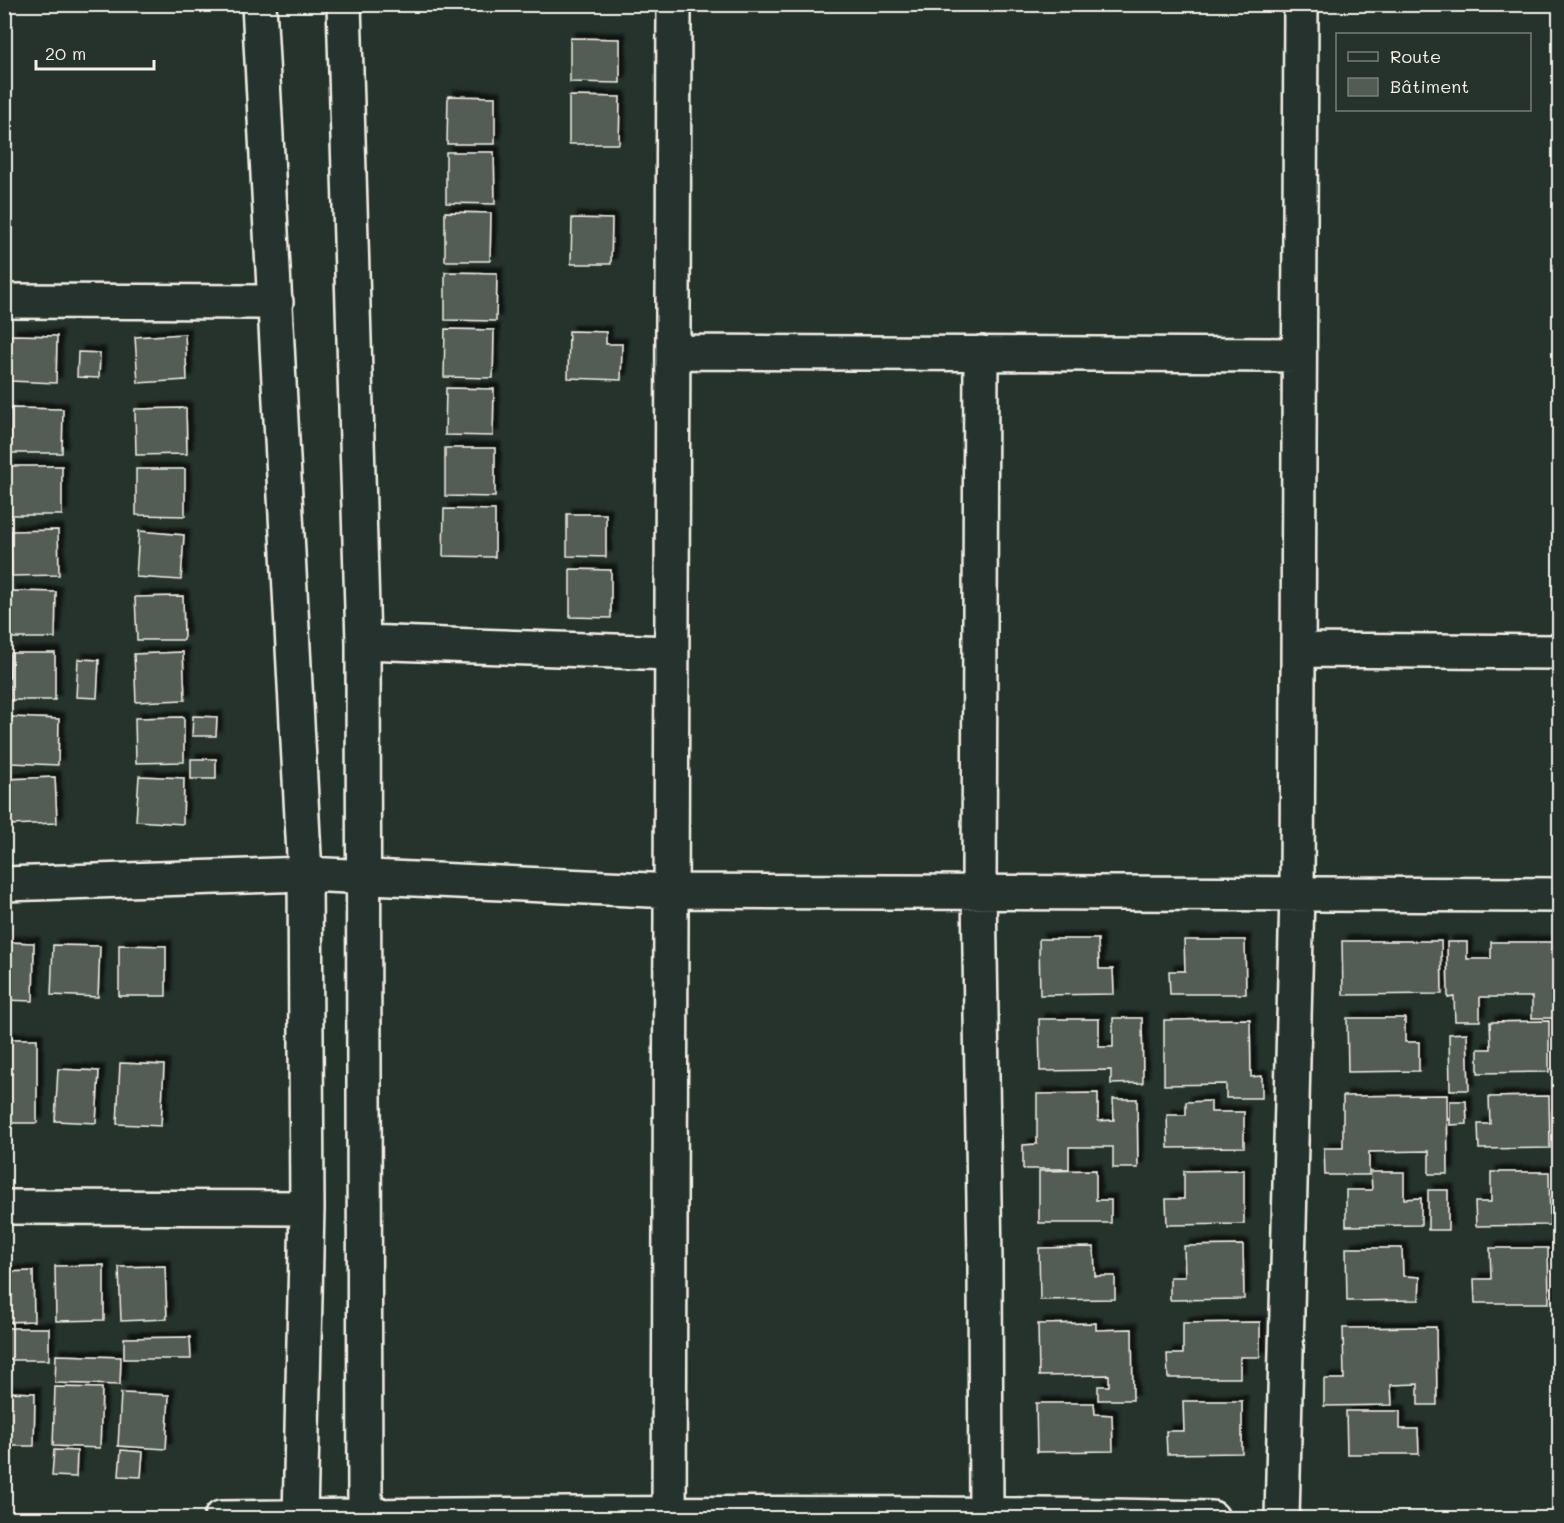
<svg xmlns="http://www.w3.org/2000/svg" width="1564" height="1523" font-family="Mali,sans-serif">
<defs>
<filter id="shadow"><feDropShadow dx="5.5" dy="-5.5" stdDeviation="1.5" flood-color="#0009"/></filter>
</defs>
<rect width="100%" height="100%" fill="#26332d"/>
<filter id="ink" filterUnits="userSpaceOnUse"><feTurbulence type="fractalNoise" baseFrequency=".0167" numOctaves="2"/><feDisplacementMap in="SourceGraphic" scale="12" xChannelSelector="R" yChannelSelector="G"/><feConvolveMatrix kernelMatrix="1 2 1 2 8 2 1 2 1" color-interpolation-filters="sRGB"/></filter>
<g filter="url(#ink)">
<path fill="#525c55" stroke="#f4f1e8" stroke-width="1.5" filter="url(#shadow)" d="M 570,38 L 620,39 L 620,83 L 570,82 Z
M 448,96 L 495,97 L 495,144 L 447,144 Z
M 569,96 L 620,97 L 619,144 L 569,144 Z
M 446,152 L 494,152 L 495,204 L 446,203 Z
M 445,212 L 491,213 L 490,261 L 445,261 Z
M 572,218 L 612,219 L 611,264 L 571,264 Z
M 445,272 L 497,273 L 496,321 L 445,320 Z
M 445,329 L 494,330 L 493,378 L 444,377 Z
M 569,331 L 606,332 L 606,344 L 622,344 L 621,380 L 568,378 Z
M 185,334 L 187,380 L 138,383 L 135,337 Z
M 11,335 L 57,336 L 56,383 L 10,381 Z
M 78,352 L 100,353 L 99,378 L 77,377 Z
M 446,388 L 494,389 L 493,436 L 445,435 Z
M 11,408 L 63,409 L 62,453 L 11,453 Z
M 186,408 L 187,454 L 136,455 L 135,409 Z
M 445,448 L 495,448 L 495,497 L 445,496 Z
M 10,466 L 62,466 L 62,515 L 10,515 Z
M 136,469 L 185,469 L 185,516 L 136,515 Z
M 444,509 L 495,510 L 495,557 L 443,556 Z
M 567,514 L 606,514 L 606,557 L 567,556 Z
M 58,530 L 59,575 L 12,576 L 11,531 Z
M 139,531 L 184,535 L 181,580 L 136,577 Z
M 570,569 L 611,570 L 611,618 L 570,617 Z
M 11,591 L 56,592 L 55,638 L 11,638 Z
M 183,596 L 184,640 L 137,640 L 135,597 Z
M 183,652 L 185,700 L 136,702 L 134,654 Z
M 11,653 L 55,653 L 55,700 L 10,700 Z
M 4,654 L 10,655 L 9,678 L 4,678 Z
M 78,659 L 99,660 L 97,698 L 76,697 Z
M 193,716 L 217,717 L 216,736 L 192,736 Z
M 11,717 L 59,719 L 58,765 L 10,763 Z
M 184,717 L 184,762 L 136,763 L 135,718 Z
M 191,759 L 216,759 L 216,779 L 191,779 Z
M 139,776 L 184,778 L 183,824 L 136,821 Z
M 55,777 L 57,823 L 9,825 L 8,779 Z
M 1039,939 L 1098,939 L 1099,969 L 1113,969 L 1114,994 L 1040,995 Z
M 1184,940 L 1245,940 L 1246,994 L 1170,994 L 1169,971 L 1185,971 Z
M 1342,941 L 1441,941 L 1442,994 L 1343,995 Z
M 4,942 L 34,943 L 33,1001 L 4,1000 Z
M 1447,942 L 1467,942 L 1467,959 L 1491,959 L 1491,942 L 1553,942 L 1554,1018 L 1532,1018 L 1532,997 L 1480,997 L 1480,1021 L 1455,1021 L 1454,997 L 1448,998 Z
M 53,945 L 100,946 L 98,997 L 51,995 Z
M 119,945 L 166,946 L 166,996 L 119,996 Z
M 1113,1018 L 1142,1018 L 1143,1083 L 1111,1084 L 1111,1070 L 1040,1071 L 1039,1019 L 1099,1019 L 1099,1047 L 1113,1047 Z
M 1347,1018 L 1405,1018 L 1405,1042 L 1419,1042 L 1419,1071 L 1348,1072 Z
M 1250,1019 L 1251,1077 L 1262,1076 L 1262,1098 L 1226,1098 L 1226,1084 L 1164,1085 L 1164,1020 Z
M 1549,1021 L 1549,1072 L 1478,1073 L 1478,1049 L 1491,1049 L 1490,1022 Z
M 1467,1033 L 1469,1090 L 1450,1090 L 1449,1034 Z
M 4,1039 L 37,1039 L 37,1123 L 4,1123 Z
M 120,1063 L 164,1065 L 161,1126 L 117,1124 Z
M 58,1069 L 99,1071 L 96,1123 L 55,1121 Z
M 1098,1093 L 1098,1121 L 1114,1120 L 1113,1099 L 1137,1099 L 1138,1168 L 1113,1168 L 1113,1147 L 1069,1147 L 1069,1169 L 1023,1169 L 1023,1145 L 1037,1144 L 1037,1094 Z
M 1447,1095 L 1448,1174 L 1429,1174 L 1429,1151 L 1369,1152 L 1369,1175 L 1325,1175 L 1324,1148 L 1343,1148 L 1343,1096 Z
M 1549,1096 L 1550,1148 L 1479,1149 L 1478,1124 L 1490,1124 L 1489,1097 Z
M 1211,1101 L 1211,1112 L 1244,1112 L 1244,1147 L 1168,1148 L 1167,1115 L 1186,1115 L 1186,1102 Z
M 1450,1101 L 1466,1101 L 1467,1124 L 1450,1125 Z
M 1096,1170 L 1096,1200 L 1111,1200 L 1111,1223 L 1039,1223 L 1039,1171 Z
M 1244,1170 L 1244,1224 L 1167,1225 L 1166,1199 L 1184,1199 L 1184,1171 Z
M 1371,1172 L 1404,1172 L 1404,1199 L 1421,1198 L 1421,1225 L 1346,1226 L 1346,1190 L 1372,1190 Z
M 1491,1172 L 1549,1172 L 1550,1225 L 1476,1226 L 1475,1202 L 1491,1202 Z
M 1428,1190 L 1448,1190 L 1448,1230 L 1428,1230 Z
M 1243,1245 L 1244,1299 L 1170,1300 L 1170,1277 L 1185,1277 L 1184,1246 Z
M 1094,1247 L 1095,1276 L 1115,1276 L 1115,1299 L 1040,1300 L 1039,1248 Z
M 1346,1248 L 1402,1248 L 1403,1276 L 1420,1277 L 1419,1300 L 1347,1301 Z
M 1490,1248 L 1548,1248 L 1549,1303 L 1475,1303 L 1474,1279 L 1491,1279 Z
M 104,1265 L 104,1320 L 56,1321 L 55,1266 Z
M 165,1266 L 167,1319 L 121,1321 L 119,1267 Z
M 33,1271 L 34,1321 L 4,1322 L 4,1272 Z
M 1260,1322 L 1260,1357 L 1240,1357 L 1240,1378 L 1168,1378 L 1167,1354 L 1183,1354 L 1183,1323 Z
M 1096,1323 L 1096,1330 L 1132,1329 L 1133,1400 L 1098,1400 L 1098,1386 L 1109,1386 L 1109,1375 L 1039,1376 L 1038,1324 Z
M 1436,1327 L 1437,1405 L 1418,1405 L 1418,1384 L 1391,1385 L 1392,1405 L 1324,1406 L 1324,1379 L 1344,1379 L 1343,1328 Z
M 4,1328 L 49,1328 L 49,1360 L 4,1360 Z
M 190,1337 L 191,1359 L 124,1359 L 124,1338 Z
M 56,1355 L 121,1357 L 120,1385 L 55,1383 Z
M 55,1387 L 102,1388 L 100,1448 L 53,1446 Z
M 4,1392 L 35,1393 L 34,1446 L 4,1446 Z
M 121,1393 L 169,1395 L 166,1449 L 118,1446 Z
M 1183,1401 L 1242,1401 L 1242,1453 L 1167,1454 L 1166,1431 L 1184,1431 Z
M 1036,1403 L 1094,1403 L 1095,1414 L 1112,1415 L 1113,1451 L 1037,1452 Z
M 1346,1411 L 1400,1411 L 1400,1429 L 1418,1429 L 1419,1454 L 1347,1454 Z
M 54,1450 L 77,1451 L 76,1477 L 52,1476 Z
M 121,1450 L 143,1452 L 141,1477 L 119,1476 Z"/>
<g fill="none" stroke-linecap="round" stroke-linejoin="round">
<g stroke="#f4f1e8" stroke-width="38">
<path id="minor" d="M 259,4 L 305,874 L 307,1208 L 300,1518
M 344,4 L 363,642 L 365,1518
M 4,301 L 276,302
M 673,352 L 1299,355
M 981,353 L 979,891 L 985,1263 L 986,1518
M 363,642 L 671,653
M 1298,650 L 1560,652
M 4,884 L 305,874 L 671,891 L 1560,895
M 4,1207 L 307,1208
M 221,1518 C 551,1513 882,1511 1212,1518
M 669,1518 L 674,4
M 1282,1518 L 1297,893 L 1301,4"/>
</g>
<use href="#minor" stroke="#26332d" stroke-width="33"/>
</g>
</g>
<rect width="1564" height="1523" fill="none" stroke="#26332d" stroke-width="24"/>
<rect x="12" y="12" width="1540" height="1499" fill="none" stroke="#f4f1e8" stroke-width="2" filter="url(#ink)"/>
<rect x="1336" y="33" width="195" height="78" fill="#26332d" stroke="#787f78" stroke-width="1.5"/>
<rect x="1348" y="52" width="30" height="9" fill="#26332d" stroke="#787f78" stroke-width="1.5"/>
<text x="1390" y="63" font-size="18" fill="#f4f1e8">Route</text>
<rect x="1348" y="78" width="30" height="18" fill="#525c55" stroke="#787f78" stroke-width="1.5"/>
<text x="1390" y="93" font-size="18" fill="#f4f1e8">Bâtiment</text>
<path d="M36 60v9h118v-9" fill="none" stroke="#f4f1e8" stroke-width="3"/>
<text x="45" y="60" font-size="18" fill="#f4f1e8" stroke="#26332d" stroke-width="4.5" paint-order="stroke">20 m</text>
</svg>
